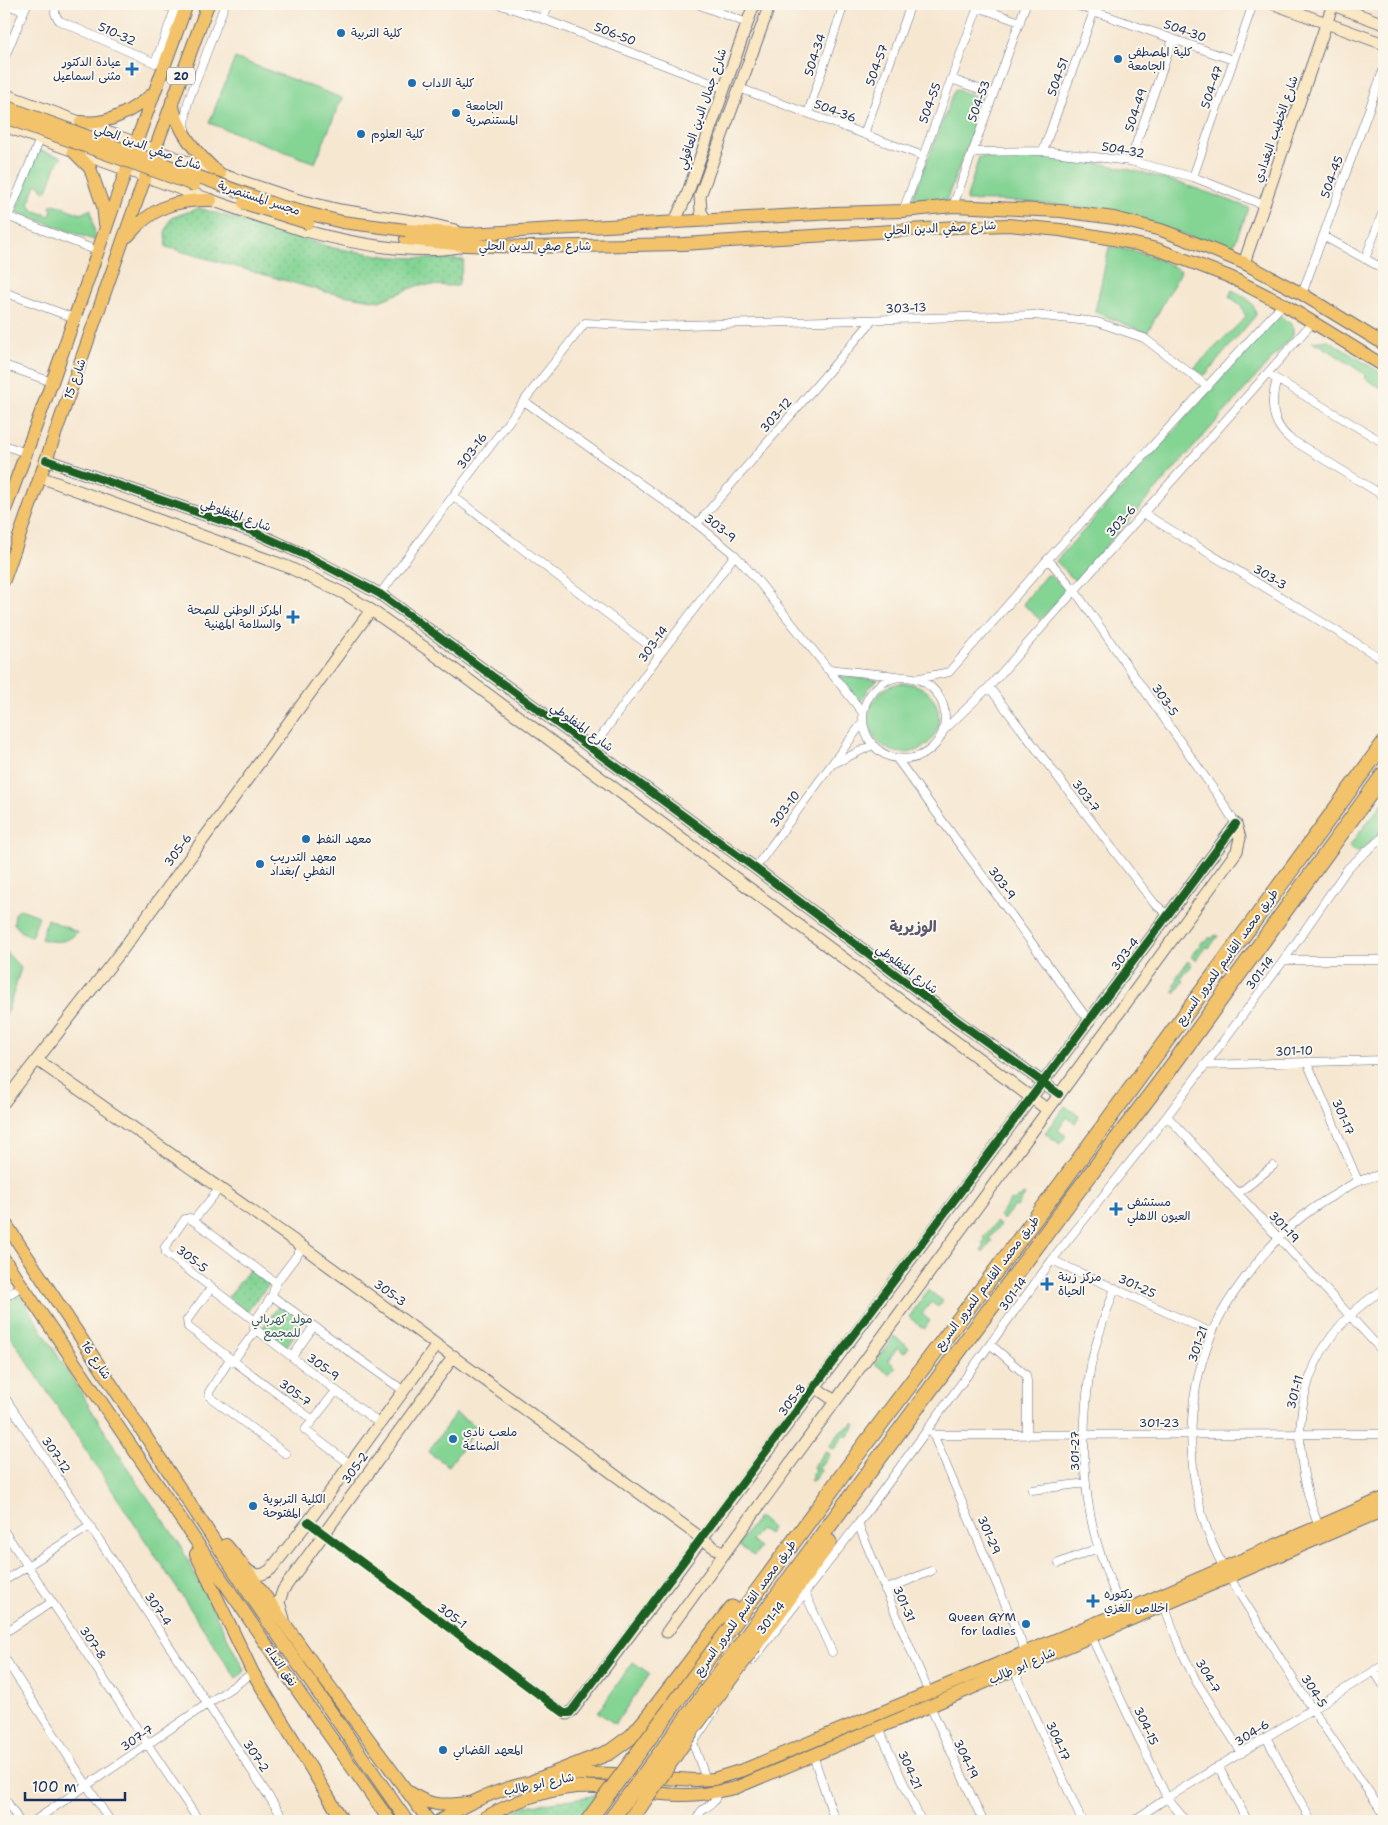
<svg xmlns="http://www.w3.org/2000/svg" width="1388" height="1825" font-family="'Shantell Sans','Playpen Sans Arabic',sans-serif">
<defs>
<pattern id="park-dots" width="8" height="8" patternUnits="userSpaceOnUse" patternTransform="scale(1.25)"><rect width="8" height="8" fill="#84d494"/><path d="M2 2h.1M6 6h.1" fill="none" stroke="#71b682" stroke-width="1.8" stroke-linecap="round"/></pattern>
</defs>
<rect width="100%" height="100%" fill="#fbf7ec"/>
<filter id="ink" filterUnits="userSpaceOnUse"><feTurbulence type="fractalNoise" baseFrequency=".02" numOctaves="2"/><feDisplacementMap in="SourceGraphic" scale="10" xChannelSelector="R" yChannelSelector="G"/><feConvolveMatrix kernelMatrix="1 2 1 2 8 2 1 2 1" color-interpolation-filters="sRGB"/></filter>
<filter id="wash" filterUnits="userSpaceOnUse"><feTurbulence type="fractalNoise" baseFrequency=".0096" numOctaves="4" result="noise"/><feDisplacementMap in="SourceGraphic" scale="20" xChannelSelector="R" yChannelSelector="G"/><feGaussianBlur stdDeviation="1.12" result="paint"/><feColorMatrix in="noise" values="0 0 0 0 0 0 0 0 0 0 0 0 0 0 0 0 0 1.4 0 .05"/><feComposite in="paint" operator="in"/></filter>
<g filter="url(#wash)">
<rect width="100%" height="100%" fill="#f6e7d1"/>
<path fill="#84d494" stroke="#508279" d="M 235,58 L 342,98 L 315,163 L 209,123 Z
M 955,89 L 985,100 L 946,201 L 910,205 Z
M 38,150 L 62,157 L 58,161 L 47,190 L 44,192 L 40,185 L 36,184 L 29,203 L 32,210 L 50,216 L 52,210 L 50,206 L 54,204 L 81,214 L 91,209 L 95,236 L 94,240 L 16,212 Z
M 979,157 C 1000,157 1022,156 1043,157 C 1115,161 1183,182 1249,208 L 1231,251 C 1145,217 1059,198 966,201 Z
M 1109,247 C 1133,249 1160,258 1181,271 L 1147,333 L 1095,312 Z
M 1232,290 C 1244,296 1254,300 1256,315 L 1206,374 L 1203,375 L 1194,368 L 1246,317 L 1240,304 L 1229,297 Z
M 1281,316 L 1293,326 L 1293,335 L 1075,581 L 1073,579 L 1056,561 L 1277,317 Z
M 1328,340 L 1384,375 L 1384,390 L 1365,378 L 1366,375 L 1322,346 L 1312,342 Z
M 1046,575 L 1050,575 L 1064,589 L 1064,594 L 1040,620 L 1023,604 Z
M 838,676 L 878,680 L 869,688 L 860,703 Z
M869 718a35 35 0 1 1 70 0a35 35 0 1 1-70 0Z
M 1384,801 L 1384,828 L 1358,853 L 1349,846 Z
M 20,909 L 39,916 L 31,937 L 22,932 L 14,924 L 15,913 Z
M 47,919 L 77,932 C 69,943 54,943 41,939 Z
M 1215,935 L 1218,936 L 1209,948 L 1206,946 L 1196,960 L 1191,957 L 1203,941 L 1206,942 L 1210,937 L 1212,939 Z
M 4,950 L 21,968 L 7,1013 L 4,1010 Z
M 1188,961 L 1192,965 L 1181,979 L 1184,981 L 1175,993 L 1173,991 L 1176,987 L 1174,985 L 1177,980 L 1176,978 Z
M 1065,1106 L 1079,1116 L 1075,1123 L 1067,1117 L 1058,1130 L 1066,1136 L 1060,1144 L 1045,1133 Z
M 1023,1194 L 1025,1195 L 1017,1207 L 1014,1206 L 1003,1220 L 999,1216 L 1011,1200 L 1014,1201 L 1018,1197 L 1020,1198 Z
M 996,1222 L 1000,1225 L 989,1239 L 992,1241 L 983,1253 L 981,1251 L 984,1247 L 982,1245 L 985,1240 L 983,1238 Z
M 928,1290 L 943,1301 L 938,1307 L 931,1302 L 922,1314 L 930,1321 L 924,1329 L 909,1317 Z
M 17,1294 L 20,1295 L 132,1475 L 179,1543 L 244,1670 L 243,1673 L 236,1678 L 4,1326 L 4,1303 Z
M 894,1336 L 909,1347 L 904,1353 L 897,1348 L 888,1360 L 896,1367 L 890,1375 L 875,1364 Z
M 456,1413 L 477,1427 L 449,1466 L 428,1452 Z
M 853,1423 L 856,1425 L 847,1437 L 844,1435 L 834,1449 L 829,1446 L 841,1430 L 844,1431 L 848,1426 L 850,1427 Z
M 825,1451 L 830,1454 L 819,1468 L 821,1471 L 812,1482 L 810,1481 L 813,1476 L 811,1474 L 815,1470 L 813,1467 Z
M 758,1517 L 772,1528 L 768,1534 L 760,1529 L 751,1541 L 760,1548 L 754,1556 L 738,1545 Z
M 633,1662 L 650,1674 L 615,1724 L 598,1712 Z"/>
<path fill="url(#park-dots)" stroke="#508279" d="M 199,208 L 333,248 L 392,257 L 464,260 L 458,286 L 419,285 L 379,301 L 326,292 L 166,247 L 165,233 L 171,218 Z
M 250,1269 L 269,1284 L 247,1312 L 228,1297 Z
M 280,1304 L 304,1322 L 285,1348 L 261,1330 Z
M 599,1795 L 579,1821 L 498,1821 L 525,1806 Z"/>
</g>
<g filter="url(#ink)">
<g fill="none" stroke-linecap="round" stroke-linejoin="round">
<g stroke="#686f86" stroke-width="9">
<path id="street" d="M 4,4 L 24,11
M 57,4 C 54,12 54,15 60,21 L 155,63 L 177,4
M 161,4 L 175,9
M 498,4 L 543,19 L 724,88
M 697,4 L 747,23
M 1073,4 L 1233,60
M 978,7 L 1020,22
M 543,19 L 549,4
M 4,59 L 27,4
M 951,79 L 993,94
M 739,88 L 923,156
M 808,113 L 844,4
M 185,132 L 186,113 L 188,102 L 225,4
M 864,134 L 911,4
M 1043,151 L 1094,11
M 972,152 L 1043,151 L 1130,161 L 1193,177 L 1264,205
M 1130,161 L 1173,39
M 1193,177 L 1253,4
M 953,206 L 1026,4
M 903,211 L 979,4
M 4,215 L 98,251
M 8,217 L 40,139
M 1323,236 L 1384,269
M 1365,259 L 1384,209
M 4,292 L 74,318
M 1302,294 L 1384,68
M 4,365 L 52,382
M 1273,377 L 1384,443
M 1277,380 C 1270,401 1271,422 1289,438 L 1384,496
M 524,401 L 697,524 L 735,555 L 758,581 L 863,713
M 4,445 L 26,453
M 453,496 L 660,654
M 1143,513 L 1384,660
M 697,524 L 872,321
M 1048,559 L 1075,591 L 1219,797 L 1236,824
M 380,594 L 524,401 L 585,323 L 651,326 L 1034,315 L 1097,322 L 1144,338 L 1208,387
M 827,669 L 897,676
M863 718a41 41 0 1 1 82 0a41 41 0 1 1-82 0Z
M 916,679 L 949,672 L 1048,559 L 1283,304
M 989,687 L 1154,903 L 1168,915
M 943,731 L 989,687 L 1312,323
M 592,749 L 660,654 L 735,555
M 897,759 L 1089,1021
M 835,763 L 873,745
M 755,868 L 863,722
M 1284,960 L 1384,960
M 1307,1062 L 1358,1181
M 1204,1065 L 1384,1060
M 1167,1116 L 1384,1353
M 1238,1194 L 1273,1166
M 193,1221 L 219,1189
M 303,1247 L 276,1283 L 272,1296 L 255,1321 L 254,1328 L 380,1424
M 1052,1260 L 1212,1333
M 211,1288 L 187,1320 L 188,1327 L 313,1420
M 1115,1288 C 1106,1313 1096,1339 1091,1365 C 1083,1412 1081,1471 1091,1518 C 1097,1550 1110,1581 1122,1612
M 272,1296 L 404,1391
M 4,1298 L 22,1286
M 255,1321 L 166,1253 L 165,1247 L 185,1219 L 190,1218 L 276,1283
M 990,1344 L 1026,1375 L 1027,1381 L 1027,1435
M 292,1357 L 314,1326
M 230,1359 L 209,1392 L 210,1397 L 286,1454
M 233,1361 L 256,1330
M 336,1391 L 305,1430 L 350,1464
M 4,1396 L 285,1821
M 933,1434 L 1026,1653
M 935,1435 L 1384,1434
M 1032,1490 L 1086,1483
M 858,1524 L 929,1693
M 1319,1527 C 1283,1435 1296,1344 1384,1289
M 4,1531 L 52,1602
M 324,1534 L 567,1714
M 1059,1563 L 1098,1548
M 1224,1568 C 1185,1496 1181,1409 1212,1333 C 1222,1307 1241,1282 1259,1260 C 1282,1232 1304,1212 1336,1194 C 1343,1190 1351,1184 1359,1181 C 1367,1178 1376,1176 1384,1174
M 1229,1577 L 1312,1709 L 1384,1814
M 4,1581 L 90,1526
M 885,1590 L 931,1571
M 805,1593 L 832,1652
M 1164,1605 L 1180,1648 L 1196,1681 L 1242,1753
M 4,1633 L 52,1602 L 199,1821
M 1091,1636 L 1167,1798 L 1186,1821
M 4,1657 L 110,1821
M 752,1661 L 858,1524 L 1052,1260 L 1167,1116 L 1284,960 L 1348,868 L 1384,836
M 1014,1670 L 1082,1821
M 1374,1671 L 1384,1686
M 930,1706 L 983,1821
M 878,1727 L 921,1821
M 1266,1737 L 1311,1821
M 813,1755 L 835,1821
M 1218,1766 L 1246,1818
M 706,1779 L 693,1743 L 715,1710
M 4,1797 L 19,1821
M 34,1821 L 253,1673
M 697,1821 C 700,1803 717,1809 716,1792
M 1133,1821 L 1167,1798 L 1384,1665"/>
</g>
<g stroke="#686f86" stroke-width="13">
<path id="secondary" d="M 1274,4 L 1384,44
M 1330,4 L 1384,24
M 4,94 L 220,174 L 295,199 L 340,210 L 426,223 L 455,230
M 4,126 C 73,151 142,176 211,200 C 274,222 327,241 394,248 C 416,250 436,251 458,247
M 707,221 L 701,212 L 700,196 L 770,4
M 674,223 L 687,195 L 754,4
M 1244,263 L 1333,4
M 46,460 L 254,532 L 305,555 L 380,594 L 755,868 L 956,1020 L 1059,1094
M 40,477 L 288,567 L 345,594 L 371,610 L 431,652 L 1048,1110
M 37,1060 L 303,1247 L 723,1554
M 4,1102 L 123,949 L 371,610
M 815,1387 L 835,1401
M 246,1569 C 255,1576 262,1577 271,1569 L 308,1522 L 437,1345
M 284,1619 L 279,1602 L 283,1590 L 454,1356
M 567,1714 L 572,1711 L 645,1615 L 1236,824 L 1240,838 L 1237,851 L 667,1632"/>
</g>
<g stroke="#686f86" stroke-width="14">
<path id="primary" d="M 172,101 C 176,130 198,156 220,174
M 81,122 C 108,126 133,110 154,93
M 134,148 L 187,4
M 73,151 L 90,168 L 103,206 L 105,224
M 153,155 L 208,4
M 406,230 L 469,234 L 834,213 L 903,211 L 953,206 L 1061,211 L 1114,218 L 1161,230 L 1208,248 L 1244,263 L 1302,294 L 1384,344
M 128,236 C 151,208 175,199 211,200
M 406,239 L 465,245 L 526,247 L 683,244 L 957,227 L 1008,225 L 1060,230 L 1113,239 L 1157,249 L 1230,277 L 1283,304 L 1384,366
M 4,513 L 52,382 L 128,165
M 4,580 L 147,172
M 4,1221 L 250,1595 L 407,1821
M 4,1259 L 300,1694 L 390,1821
M 226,1545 L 246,1569 L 319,1672 L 429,1821
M 196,1554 L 253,1673 L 343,1821
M 664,1778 L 694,1780 L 714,1779 L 746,1769 L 1122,1612 L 1384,1498
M 411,1793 C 429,1806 444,1806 466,1803
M 654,1793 C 687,1797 703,1795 735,1788 L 930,1706 L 1384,1510
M 439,1821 C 450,1815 461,1807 473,1802 C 513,1782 571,1771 615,1774
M 479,1821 C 517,1799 561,1782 606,1788"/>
</g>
<g stroke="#686f86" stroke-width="17">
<path id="highway" d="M 731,1627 L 860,1451 L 1059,1187 L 1384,743
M 745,1639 L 1073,1197 L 1164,1077 L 1384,774
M 754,1646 L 829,1542
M 534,1782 L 610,1752 L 632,1736 L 649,1716 L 732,1608"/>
</g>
<use href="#street" stroke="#fff" stroke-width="8"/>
<use href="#secondary" stroke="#fae7c3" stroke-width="11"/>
<use href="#primary" stroke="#f2c36a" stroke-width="12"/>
<use href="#highway" stroke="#f2c36a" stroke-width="15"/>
<g stroke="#686f86" stroke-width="14" stroke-linecap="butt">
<path id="primary-bridge" d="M 4,106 L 279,206 L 342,222 L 406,230
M 4,117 L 194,185
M 244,203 L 308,223"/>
</g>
<g stroke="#686f86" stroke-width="17" stroke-linecap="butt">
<path id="highway-bridge" d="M 588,1821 L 731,1627
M 610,1821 L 745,1639
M 630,1821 L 693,1728 L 754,1646"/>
</g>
<use href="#primary-bridge" stroke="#f2c36a" stroke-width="12"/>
<use href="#highway-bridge" stroke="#f2c36a" stroke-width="15"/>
<g stroke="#fbf7ec" stroke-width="11">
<path id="cycleway" d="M 46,460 L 254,532 L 305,555 L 380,594 L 755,868 L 956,1020 L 1059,1094
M 308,1522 L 553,1705 L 564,1713 L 570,1713 L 1236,824"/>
</g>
<use href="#cycleway" stroke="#1b5e20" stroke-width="8"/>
</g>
</g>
<g fill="#1f6fb2" stroke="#fbf7ec" stroke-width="2">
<circle cx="341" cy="33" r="5"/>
<circle cx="1118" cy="59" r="5"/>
<path d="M129.5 61.5h5v5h5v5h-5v5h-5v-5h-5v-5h5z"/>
<circle cx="412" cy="83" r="5"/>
<circle cx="456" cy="113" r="5"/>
<circle cx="361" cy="134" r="5"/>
<path d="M290.5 609.5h5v5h5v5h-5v5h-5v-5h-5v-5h5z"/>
<circle cx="306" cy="839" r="5"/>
<circle cx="260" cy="864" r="5"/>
<path d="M1113.5 1201.5h5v5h5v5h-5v5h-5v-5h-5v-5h5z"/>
<path d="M1044.5 1276.5h5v5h5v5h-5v5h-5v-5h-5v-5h5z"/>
<circle cx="453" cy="1439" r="5"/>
<circle cx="253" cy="1506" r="5"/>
<path d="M1090.5 1593.5h5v5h5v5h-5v5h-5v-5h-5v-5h5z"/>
<circle cx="1026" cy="1624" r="5"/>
<circle cx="443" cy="1750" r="5"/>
</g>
<g text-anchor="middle" stroke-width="4" stroke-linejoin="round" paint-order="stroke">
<rect fill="#fbf7ec" stroke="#5e6b89" stroke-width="1" x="167" y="67.5" width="28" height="17" rx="4"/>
<g font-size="11" font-weight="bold" fill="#1b2f5e">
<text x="181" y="80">20</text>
</g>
<g font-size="12" fill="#1b2f5e" stroke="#fbf7ec">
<text transform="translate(1185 31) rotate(19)" y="4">504-30</text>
<text transform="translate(117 34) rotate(24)" y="4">510-32</text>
<text transform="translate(615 34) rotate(21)" y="4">506-50</text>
<text transform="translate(815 55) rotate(-72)" y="4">504-34</text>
<text transform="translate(877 65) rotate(-70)" y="4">504-57</text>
<text transform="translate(1058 77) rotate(-70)" y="4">504-51</text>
<text transform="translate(1212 87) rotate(-71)" y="4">504-47</text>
<text transform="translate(979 101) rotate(-70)" y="4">504-53</text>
<text transform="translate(930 103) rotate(-70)" y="4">504-55</text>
<text transform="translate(702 109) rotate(-71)" y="4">شارع جمال الدين العاقولي</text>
<text transform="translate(1136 110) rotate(-71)" y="4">504-49</text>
<text transform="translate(835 111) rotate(20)" y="4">504-36</text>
<text transform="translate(1276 129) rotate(-71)" y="4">شارع الخطيب البغدادي</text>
<text transform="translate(148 147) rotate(20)" y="4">شارع صفي الدين الحلي</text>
<text transform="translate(1123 150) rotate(10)" y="4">504-32</text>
<text transform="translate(1332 177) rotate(-70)" y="4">504-45</text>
<text transform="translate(259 198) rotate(18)" y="4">مجسر المستنصرية</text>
<text transform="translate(940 228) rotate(-3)" y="4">شارع صفي الدين الحلي</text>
<text x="535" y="250">شارع صفي الدين الحلي</text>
<text transform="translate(906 308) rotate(-2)" y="4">303-13</text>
<text transform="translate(75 379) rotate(-70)" y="4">شارع 15</text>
<text transform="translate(776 415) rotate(-49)" y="4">303-12</text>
<text transform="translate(472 451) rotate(-53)" y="4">303-16</text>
<text transform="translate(236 515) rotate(20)" y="4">شارع المنفلوطي</text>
<text transform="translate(1121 521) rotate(-48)" y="4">303-6</text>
<text transform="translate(720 528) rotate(39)" y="4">303-9</text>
<text transform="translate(1270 577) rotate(31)" y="4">303-3</text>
<text transform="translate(653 644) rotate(-54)" y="4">303-14</text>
<text transform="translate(1165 700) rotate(55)" y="4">303-5</text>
<text transform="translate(582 727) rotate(36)" y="4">شارع المنفلوطي</text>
<text transform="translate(1086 796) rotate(53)" y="4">303-7</text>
<text transform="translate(785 809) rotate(-53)" y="4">303-10</text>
<text transform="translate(178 850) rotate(-54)" y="4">305-6</text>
<text transform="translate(1002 883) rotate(54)" y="4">303-9</text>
<text transform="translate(1125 954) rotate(-53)" y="4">303-4</text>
<text transform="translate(1227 957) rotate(-54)" y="4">طريق محمد القاسم للمرور السريع</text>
<text transform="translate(907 969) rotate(37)" y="4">شارع المنفلوطي</text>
<text transform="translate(1260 973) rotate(-53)" y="4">301-14</text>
<text transform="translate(1294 1051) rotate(-2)" y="4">301-10</text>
<text transform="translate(1343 1117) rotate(67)" y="4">301-17</text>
<text transform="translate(1284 1227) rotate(47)" y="4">301-19</text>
<text transform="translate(192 1259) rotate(38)" y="4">305-5</text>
<text transform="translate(987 1283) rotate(-53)" y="4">طريق محمد القاسم للمرور السريع</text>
<text transform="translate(1137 1286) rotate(25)" y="4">301-25</text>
<text transform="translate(390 1293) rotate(36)" y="4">305-3</text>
<text transform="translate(1013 1294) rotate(-54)" y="4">301-14</text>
<text transform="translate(1198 1344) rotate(-71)" y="4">301-21</text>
<text transform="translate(96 1360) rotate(56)" y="4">شارع 16</text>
<text transform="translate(323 1367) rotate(37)" y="4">305-9</text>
<text transform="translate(1295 1392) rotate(-75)" y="4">301-11</text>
<text transform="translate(295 1393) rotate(37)" y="4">305-7</text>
<text transform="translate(792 1400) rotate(-53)" y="4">305-8</text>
<text x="1159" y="1427">301-23</text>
<text transform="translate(1075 1451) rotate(-90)" y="4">301-27</text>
<text transform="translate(56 1455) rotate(56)" y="4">307-12</text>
<text transform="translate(355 1468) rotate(-54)" y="4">305-2</text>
<text transform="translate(989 1535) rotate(67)" y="4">301-29</text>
<text transform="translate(904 1604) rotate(67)" y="4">301-31</text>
<text transform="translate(745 1608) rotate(-54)" y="4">طريق محمد القاسم للمرور السريع</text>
<text transform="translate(158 1609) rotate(56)" y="4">307-4</text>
<text transform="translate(452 1616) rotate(37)" y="4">305-1</text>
<text transform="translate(771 1618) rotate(-52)" y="4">301-14</text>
<text transform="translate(93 1643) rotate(56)" y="4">307-8</text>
<text transform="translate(281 1666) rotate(56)" y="4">نفق النداء</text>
<text transform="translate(1022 1666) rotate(-24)" y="4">شارع ابو طالب</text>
<text transform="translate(1208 1676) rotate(60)" y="4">304-7</text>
<text transform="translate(1314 1691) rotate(57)" y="4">304-5</text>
<text transform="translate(1146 1726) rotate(65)" y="4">304-15</text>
<text transform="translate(1252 1733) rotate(-32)" y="4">304-6</text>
<text transform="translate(137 1738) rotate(-34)" y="4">307-7</text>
<text transform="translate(1058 1741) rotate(66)" y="4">304-17</text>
<text transform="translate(256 1756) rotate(56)" y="4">307-2</text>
<text transform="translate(966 1759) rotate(65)" y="4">304-19</text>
<text transform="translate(910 1770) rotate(66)" y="4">304-21</text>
<text transform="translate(539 1784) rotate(-12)" y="4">شارع ابو طالب</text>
</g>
<g font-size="12" fill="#1b2f5e" stroke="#fbf7ec" text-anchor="start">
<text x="351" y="37">كلية التربية</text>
<text x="1128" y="56">كلية المصطفى<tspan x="1128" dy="14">الجامعة</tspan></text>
<text x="121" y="66" text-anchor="end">عيادة الدكتور<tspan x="121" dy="14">مثنى اسماعيل</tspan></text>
<text x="422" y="87">كلية الاداب</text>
<text x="466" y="110">الجامعة<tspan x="466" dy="14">المستنصرية</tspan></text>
<text x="371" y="138">كلية العلوم</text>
<text x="282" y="614" text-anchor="end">المركز الوطني للصحة<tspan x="282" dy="14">والسلامة المهنية</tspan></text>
<text x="316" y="843">معهد النفط</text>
<text x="270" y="861">معهد التدريب<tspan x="270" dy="14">النفطي /بغداد</tspan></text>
<text x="1127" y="1206">مستشفى<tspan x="1127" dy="14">العيون الاهلي</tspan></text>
<text x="1058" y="1281">مركز زينة<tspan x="1058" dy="14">الحياة</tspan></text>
<text x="463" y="1436">ملعب نادي<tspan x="463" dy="14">الصناعة</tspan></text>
<text x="263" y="1503">الكلية التربوية<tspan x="263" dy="14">المفتوحة</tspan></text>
<text x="1104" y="1598">دكتوره<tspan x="1104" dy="14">اخلاص الغزي</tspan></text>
<text x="1016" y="1621" text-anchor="end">Queen GYM<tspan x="1016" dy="14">for ladies</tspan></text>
<text x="453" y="1754">المعهد القضائي</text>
</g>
<g font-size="12" fill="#35586c" stroke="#fbf7ec">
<text x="282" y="1323">مولد كهربائي<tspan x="282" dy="14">للمجمع</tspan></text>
</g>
<g font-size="15" font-weight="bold" fill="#5a5771" stroke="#fbf7ec">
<text x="913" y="932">الوزيرية</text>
</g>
</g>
<rect width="1388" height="1825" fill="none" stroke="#fbf7ec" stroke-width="20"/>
<path d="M25 1792v8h100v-8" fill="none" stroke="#1b2f5e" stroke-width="2.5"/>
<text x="32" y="1792" font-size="15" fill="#1b2f5e" stroke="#fbf7ec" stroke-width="4" paint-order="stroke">100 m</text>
</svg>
